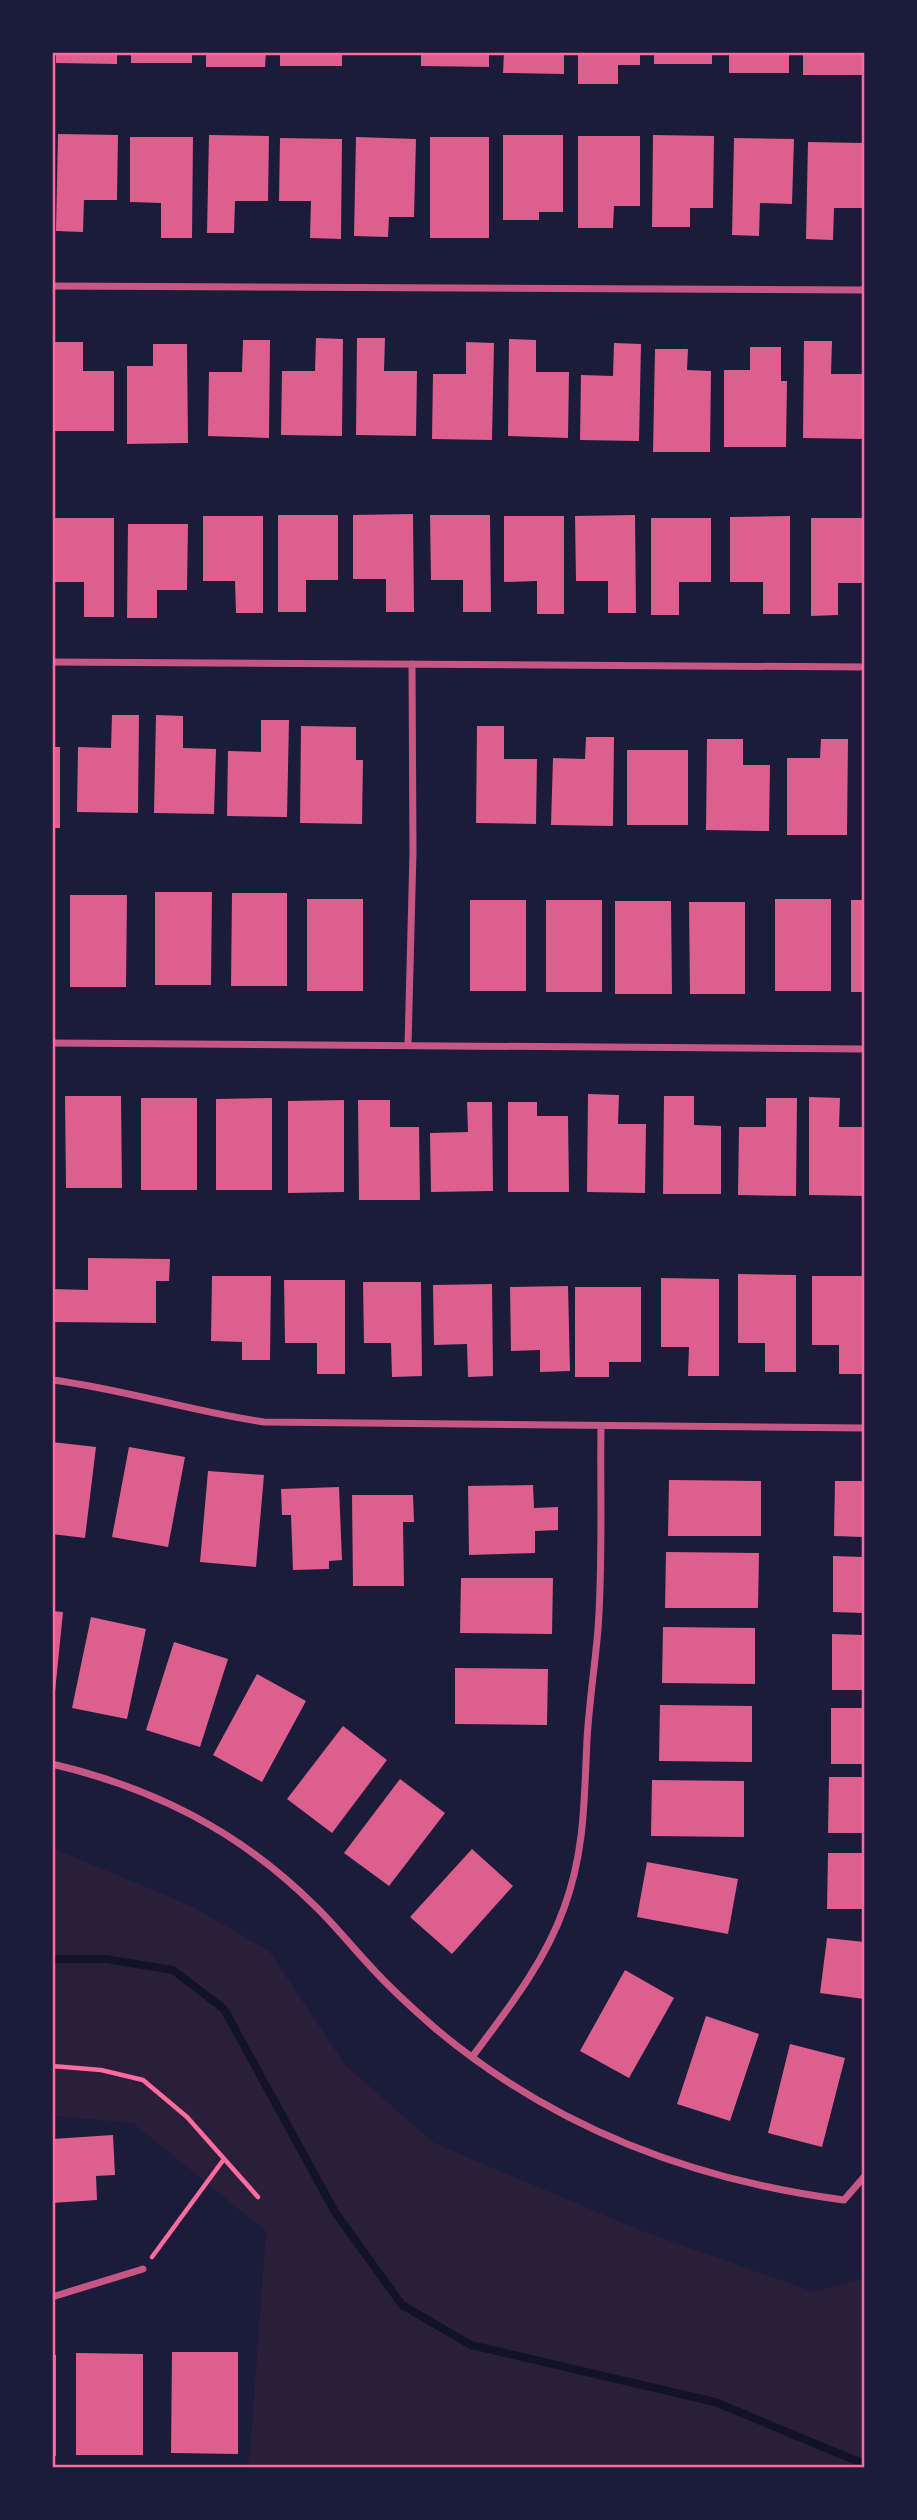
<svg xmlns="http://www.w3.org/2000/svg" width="917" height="2520" font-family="'PT Serif',serif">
<rect width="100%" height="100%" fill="#1b1b3a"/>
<path fill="#2a1e3b" d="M 52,1848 L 191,1906 L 269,1951 L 345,2065 L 434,2143 L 642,2231 L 814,2292 L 864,2278 L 864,2467 L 249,2467 L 266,2231 L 133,2123 L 53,2116 Z"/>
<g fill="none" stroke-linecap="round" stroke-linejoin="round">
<path stroke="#12122b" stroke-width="8" d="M 52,1959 L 106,1959 L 173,1970 L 224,2009 L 335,2212 L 402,2305 L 471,2345 L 715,2402 L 864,2464"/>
</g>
<path fill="#dd5f8e" d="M 56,52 L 117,52 L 117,64 L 56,63 Z
M 131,52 L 192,52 L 192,63 L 131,63 Z
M 206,52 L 266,52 L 265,67 L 206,67 Z
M 280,52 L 342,52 L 342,66 L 280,66 Z
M 421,52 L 489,52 L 489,67 L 421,66 Z
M 504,52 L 564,52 L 564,74 L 503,73 Z
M 578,52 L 640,52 L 640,65 L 618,65 L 618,84 L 578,84 Z
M 654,52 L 712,52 L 712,64 L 654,64 Z
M 729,52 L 789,52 L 789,73 L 729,73 Z
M 803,52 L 864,52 L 864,75 L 803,75 Z
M 58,134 L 118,135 L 117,200 L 84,200 L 83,232 L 56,231 Z
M 209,135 L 269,136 L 268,201 L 235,201 L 234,233 L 207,233 Z
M 503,135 L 563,135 L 563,212 L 539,212 L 539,220 L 503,220 Z
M 653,135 L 714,136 L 713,208 L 690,208 L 690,227 L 652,227 Z
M 578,136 L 640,136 L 640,206 L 614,206 L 613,228 L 578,228 Z
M 130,137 L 193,137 L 192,238 L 161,238 L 161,203 L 130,202 Z
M 356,137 L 416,139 L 414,217 L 389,217 L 388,237 L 354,236 Z
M 430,137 L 489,137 L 489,238 L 430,238 Z
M 280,138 L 342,139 L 341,239 L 310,238 L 311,201 L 279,201 Z
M 734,138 L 794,139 L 792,204 L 760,203 L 759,236 L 732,235 Z
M 808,142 L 864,143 L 864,208 L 834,208 L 833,240 L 806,239 Z
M 316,338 L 343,339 L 342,436 L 281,435 L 282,371 L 315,371 Z
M 357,338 L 385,338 L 384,371 L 417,371 L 416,436 L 356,435 Z
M 509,339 L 536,340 L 536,372 L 569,372 L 568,438 L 508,436 Z
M 243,340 L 270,340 L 269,438 L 208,436 L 209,372 L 242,372 Z
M 804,341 L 832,341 L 831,374 L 864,374 L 863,439 L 803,438 Z
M 55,342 L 83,342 L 83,371 L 114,371 L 114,431 L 55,431 Z
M 466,342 L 494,343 L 492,440 L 432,439 L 433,374 L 466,374 Z
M 614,343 L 641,344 L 639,441 L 580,440 L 581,375 L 613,376 Z
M 153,344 L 187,344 L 188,443 L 127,444 L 127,366 L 153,366 Z
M 750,347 L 781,347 L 781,381 L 787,381 L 786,447 L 724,447 L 724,370 L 750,370 Z
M 655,349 L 688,349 L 687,370 L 711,371 L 710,452 L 653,452 Z
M 413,514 L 414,612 L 386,612 L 386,579 L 353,579 L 353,515 Z
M 278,515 L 338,515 L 338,580 L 306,580 L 306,612 L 278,612 Z
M 430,515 L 490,515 L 491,612 L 463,612 L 463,580 L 431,580 Z
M 635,515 L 636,613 L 608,613 L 608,581 L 576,581 L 575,516 Z
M 203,516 L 263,516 L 263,613 L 236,613 L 235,581 L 203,581 Z
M 504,516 L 564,516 L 564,614 L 537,614 L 537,581 L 504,582 Z
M 790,516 L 790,614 L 763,614 L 763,582 L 730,582 L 730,517 Z
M 55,518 L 114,518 L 114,617 L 84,617 L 84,582 L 55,582 Z
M 651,518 L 711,518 L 711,582 L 679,582 L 679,615 L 651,615 Z
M 811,518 L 864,518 L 864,583 L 838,583 L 838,615 L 811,616 Z
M 128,524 L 188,524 L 187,590 L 157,590 L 157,618 L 127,618 Z
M 112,715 L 139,715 L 138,813 L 77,812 L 78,747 L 111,748 Z
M 156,715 L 183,716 L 183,748 L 216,749 L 214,814 L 154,813 Z
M 261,720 L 289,720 L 287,817 L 227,816 L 228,751 L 261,752 Z
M 301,726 L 356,727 L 356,760 L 363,760 L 362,824 L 300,823 Z
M 477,726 L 504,726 L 504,759 L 537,759 L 536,824 L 476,823 Z
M 586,737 L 614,737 L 613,826 L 551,825 L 553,758 L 585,759 Z
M 707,739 L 743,739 L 743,765 L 770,765 L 769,831 L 706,830 Z
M 821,739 L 848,739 L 847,835 L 787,835 L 787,758 L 820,758 Z
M 52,747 L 60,747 L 60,828 L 52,828 Z
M 627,750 L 688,750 L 688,825 L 627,825 Z
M 155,892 L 212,892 L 211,985 L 155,985 Z
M 232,893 L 287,893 L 287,986 L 231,986 Z
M 70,895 L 127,895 L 126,987 L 70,987 Z
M 307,899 L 363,899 L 363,991 L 307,991 Z
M 775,899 L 831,899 L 831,991 L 775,991 Z
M 470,900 L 526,900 L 526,991 L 470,991 Z
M 546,900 L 602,900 L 602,992 L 546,992 Z
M 851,900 L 864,900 L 864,992 L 851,992 Z
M 615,901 L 671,901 L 672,994 L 615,994 Z
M 689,902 L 745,902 L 745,994 L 690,994 Z
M 588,1094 L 619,1095 L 618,1124 L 646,1124 L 645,1193 L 587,1192 Z
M 65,1096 L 121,1096 L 122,1188 L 66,1188 Z
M 664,1096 L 694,1096 L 694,1125 L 721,1126 L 721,1194 L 663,1194 Z
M 809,1097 L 840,1098 L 839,1127 L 864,1127 L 864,1196 L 809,1195 Z
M 141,1098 L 197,1098 L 197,1190 L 141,1190 Z
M 272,1098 L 272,1190 L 216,1190 L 216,1099 Z
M 766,1098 L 797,1098 L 796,1196 L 738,1195 L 739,1127 L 766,1127 Z
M 344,1100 L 344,1192 L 288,1193 L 288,1101 Z
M 358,1100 L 390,1100 L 390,1127 L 419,1127 L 420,1200 L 359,1200 Z
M 467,1102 L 492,1102 L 493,1191 L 431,1192 L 430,1133 L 468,1132 Z
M 508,1102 L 537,1102 L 537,1116 L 568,1116 L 569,1192 L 508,1192 Z
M 88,1258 L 170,1259 L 169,1281 L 156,1281 L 156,1323 L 52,1322 L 52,1289 L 88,1290 Z
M 738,1274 L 796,1275 L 796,1372 L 765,1372 L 765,1343 L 738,1343 Z
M 212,1276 L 271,1276 L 270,1360 L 242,1360 L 242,1342 L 211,1341 Z
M 812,1276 L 864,1276 L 864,1374 L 839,1374 L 839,1345 L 812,1345 Z
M 661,1278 L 719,1279 L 719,1376 L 688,1376 L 689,1347 L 661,1347 Z
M 284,1280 L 345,1280 L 345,1374 L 317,1374 L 317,1343 L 285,1343 Z
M 363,1282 L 421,1282 L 422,1376 L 392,1377 L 391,1343 L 364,1343 Z
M 492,1284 L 493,1376 L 468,1377 L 467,1344 L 434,1345 L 433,1285 Z
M 568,1286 L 570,1371 L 540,1372 L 540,1350 L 511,1351 L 510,1287 Z
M 575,1287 L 641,1287 L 641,1362 L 609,1362 L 609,1377 L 575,1377 Z
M 52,1442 L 96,1447 L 85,1538 L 52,1534 Z
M 129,1447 L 185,1457 L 168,1547 L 112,1537 Z
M 208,1471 L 264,1475 L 256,1567 L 200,1562 Z
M 669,1480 L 761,1481 L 761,1536 L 668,1536 Z
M 835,1481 L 864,1481 L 864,1537 L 834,1536 Z
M 533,1485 L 534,1508 L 558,1507 L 558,1530 L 535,1531 L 535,1553 L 469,1555 L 468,1486 Z
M 339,1487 L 342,1560 L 329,1561 L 329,1569 L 293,1570 L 291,1515 L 282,1515 L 281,1489 Z
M 352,1495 L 413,1495 L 414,1522 L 403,1522 L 404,1586 L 353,1586 Z
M 666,1552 L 759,1553 L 758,1608 L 665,1608 Z
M 833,1556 L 864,1557 L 864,1613 L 833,1612 Z
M 461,1578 L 553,1578 L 552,1634 L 460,1633 Z
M 52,1611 L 63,1612 L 54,1702 L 52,1702 Z
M 91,1617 L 146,1629 L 127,1719 L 72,1708 Z
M 663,1627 L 755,1628 L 755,1684 L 662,1683 Z
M 832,1634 L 864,1635 L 864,1690 L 832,1690 Z
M 174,1642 L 228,1659 L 200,1747 L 146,1730 Z
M 455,1668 L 548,1669 L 547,1725 L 455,1724 Z
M 257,1674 L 306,1701 L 262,1782 L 213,1755 Z
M 660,1705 L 752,1706 L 752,1762 L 659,1761 Z
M 831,1708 L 864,1708 L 864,1764 L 831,1764 Z
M 343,1726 L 387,1760 L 332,1833 L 287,1799 Z
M 829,1777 L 864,1777 L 864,1833 L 828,1833 Z
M 400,1779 L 445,1813 L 389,1886 L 344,1853 Z
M 652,1780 L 744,1781 L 744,1837 L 651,1836 Z
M 472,1849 L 513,1886 L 452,1954 L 410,1917 Z
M 828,1853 L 864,1853 L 864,1909 L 827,1909 Z
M 647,1862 L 738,1879 L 728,1934 L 637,1917 Z
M 827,1938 L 864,1942 L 864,1999 L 820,1993 Z
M 625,1970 L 674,1998 L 629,2078 L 580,2051 Z
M 706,2016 L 759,2034 L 730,2121 L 677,2104 Z
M 790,2044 L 845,2058 L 822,2147 L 768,2133 Z
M 113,2135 L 115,2175 L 96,2176 L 97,2200 L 52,2203 L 52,2139 Z
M 172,2352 L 238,2352 L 238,2454 L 171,2453 Z
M 76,2353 L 143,2354 L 143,2455 L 76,2455 Z
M 52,2355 L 56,2355 L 56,2456 L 52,2456 Z"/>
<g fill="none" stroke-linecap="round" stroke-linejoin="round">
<path stroke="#ff6b9d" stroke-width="4.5" d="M 52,2066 L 101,2070 L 143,2080 L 187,2117 L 258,2197
M 152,2257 L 224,2159"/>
<path stroke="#c65784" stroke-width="7" d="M 52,286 L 864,290
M 52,662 L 864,667
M 52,1043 L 864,1049
M 408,1045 L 413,852 L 412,664
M 52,1380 C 124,1389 193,1412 264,1422 L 864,1428
M 52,1764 C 154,1788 239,1831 314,1905 C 334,1924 352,1947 371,1967 C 391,1989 413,2009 436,2029 C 554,2128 692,2180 844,2200 L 864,2177
M 472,2057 C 507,2010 544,1964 564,1908 C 585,1851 584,1800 587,1740 C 589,1703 595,1666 598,1629 C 603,1562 600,1493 601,1426
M 52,2297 L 143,2269"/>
</g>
<rect width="917" height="2520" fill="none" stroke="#1b1b3a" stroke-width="108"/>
<rect x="54" y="54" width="809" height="2412" fill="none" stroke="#ff6b9d" stroke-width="2.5"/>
</svg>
